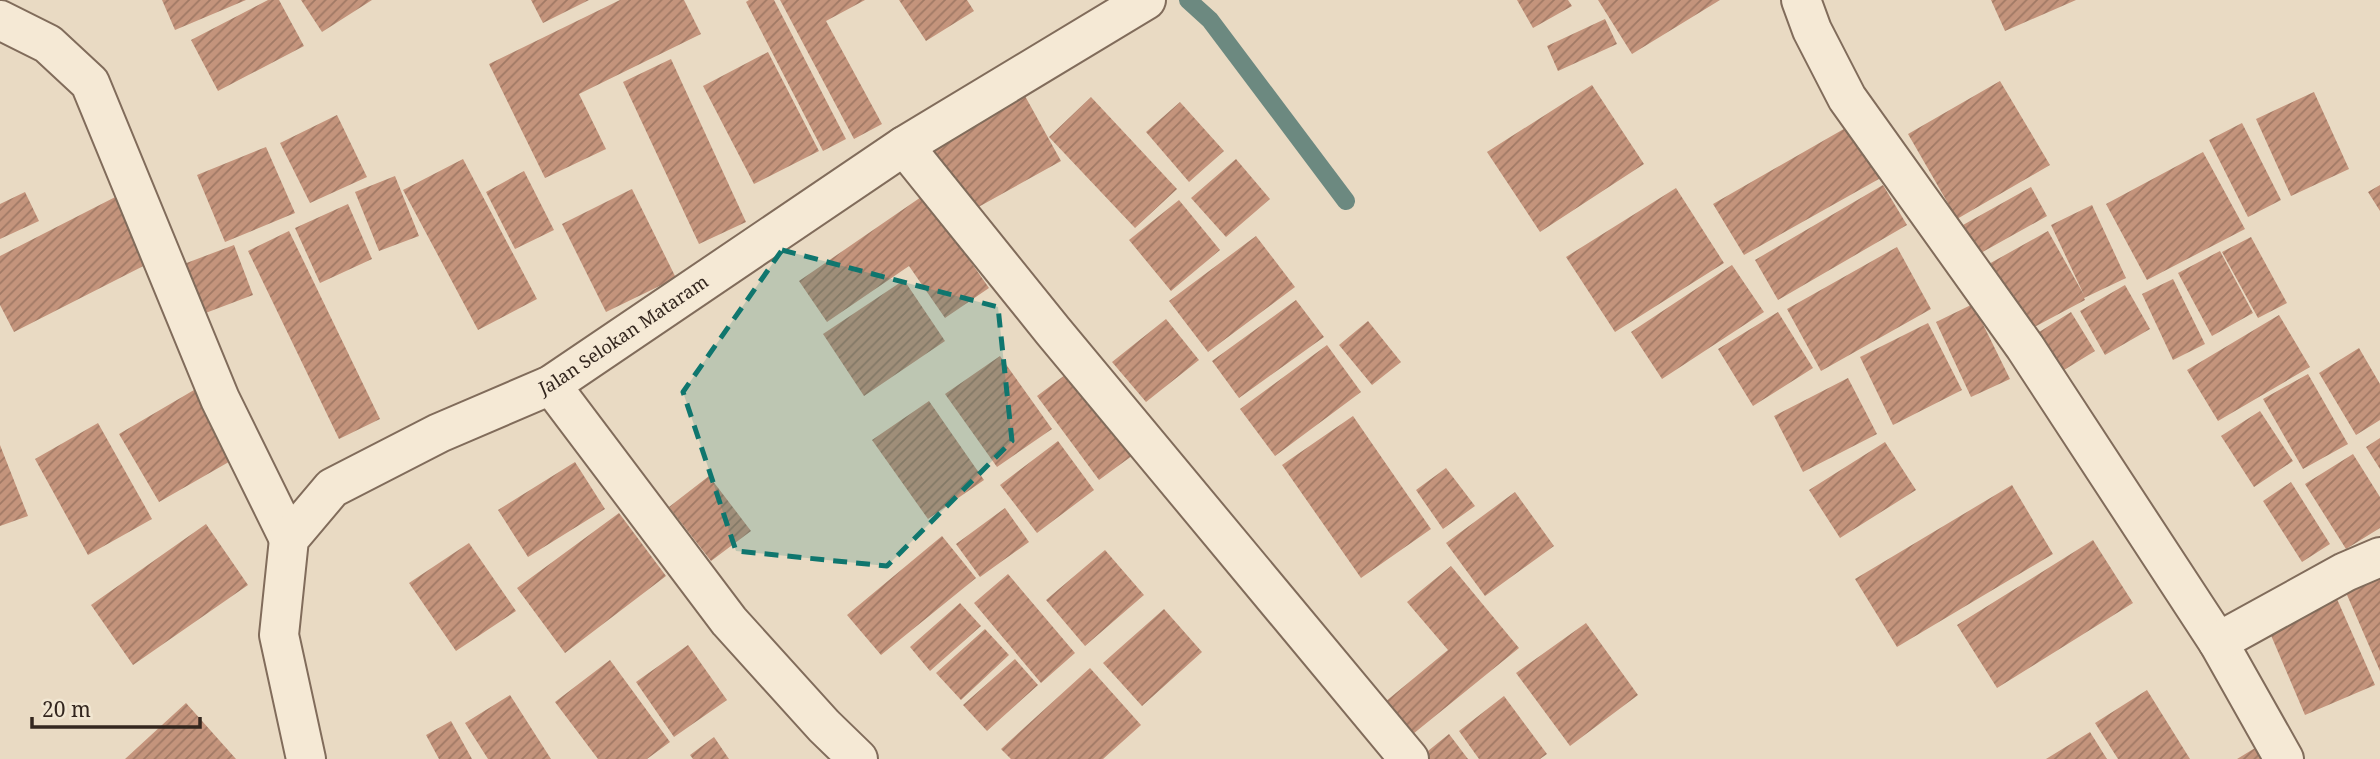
<svg xmlns="http://www.w3.org/2000/svg" width="2380" height="759" font-family="'Noto Serif',serif">
<defs>
<pattern id="building-hatch" width="6" height="6" patternUnits="userSpaceOnUse" patternTransform="scale(1.75)"><rect width="6" height="6" fill="#c4947c"/><path d="M-1 1l2-2M0 6l6-6M5 7l2-2" fill="none" stroke="#a07965"/></pattern>
</defs>
<rect width="100%" height="100%" fill="#e9dac3"/>
<g fill="none" stroke-linecap="round" stroke-linejoin="round">
<path stroke="#6c8980" stroke-width="18" d="M 1188,0 L 1210,20 L 1346,201"/>
</g>
<path fill="url(#building-hatch)" d="M 162,0 L 246,0 L 175,30 Z
M 268,0 L 279,0 L 304,46 L 218,91 L 191,40 Z
M 301,0 L 372,0 L 322,32 Z
M 531,0 L 589,0 L 543,23 Z
M 620,0 L 684,0 L 701,34 L 579,94 L 606,149 L 545,178 L 489,64 Z
M 749,0 L 774,0 L 846,139 L 823,151 L 746,2 Z
M 780,0 L 865,0 L 826,21 L 882,124 L 854,139 Z
M 899,0 L 967,0 L 974,11 L 926,41 Z
M 1517,0 L 1568,0 L 1572,6 L 1533,28 Z
M 1598,0 L 1720,0 L 1632,54 Z
M 1991,0 L 2076,0 L 2005,31 Z
M 1605,19 L 1617,44 L 1558,71 L 1547,46 Z
M 768,52 L 819,151 L 754,184 L 703,86 Z
M 671,59 L 746,222 L 699,244 L 623,82 Z
M 2000,81 L 2050,165 L 1957,219 L 1908,134 Z
M 1592,85 L 1644,164 L 1540,232 L 1487,152 Z
M 2314,92 L 2349,169 L 2291,196 L 2256,119 Z
M 1025,96 L 1061,161 L 964,215 L 927,149 Z
M 1091,97 L 1177,189 L 1135,228 L 1049,137 Z
M 1180,102 L 1224,151 L 1189,182 L 1146,132 Z
M 337,115 L 367,177 L 310,203 L 280,143 Z
M 1856,122 L 1886,175 L 1744,255 L 1713,204 Z
M 2242,123 L 2281,200 L 2248,217 L 2209,140 Z
M 266,147 L 295,213 L 225,242 L 197,175 Z
M 2203,152 L 2245,229 L 2147,280 L 2106,204 Z
M 463,159 L 537,299 L 478,330 L 403,190 Z
M 1236,159 L 1270,199 L 1226,237 L 1191,198 Z
M 524,171 L 554,230 L 515,249 L 486,192 Z
M 395,176 L 419,236 L 379,251 L 355,192 Z
M 1883,185 L 1907,225 L 1778,300 L 1755,260 Z
M 2380,185 L 2380,211 L 2368,192 Z
M 2031,187 L 2047,216 L 1979,254 L 1963,225 Z
M 1676,188 L 1724,263 L 1615,332 L 1566,257 Z
M 632,189 L 676,278 L 606,312 L 562,224 Z
M 127,191 L 161,257 L 14,332 L 0,305 L 0,256 Z
M 25,192 L 39,221 L 0,239 L 0,204 Z
M 924,195 L 989,288 L 945,318 L 909,266 L 827,322 L 799,281 Z
M 1179,200 L 1220,250 L 1171,291 L 1129,240 Z
M 348,204 L 372,259 L 320,283 L 295,228 Z
M 2092,205 L 2126,278 L 2084,298 L 2085,300 L 2023,333 L 1987,265 L 2048,231 L 2084,295 L 2051,225 Z
M 289,231 L 380,419 L 339,439 L 248,251 Z
M 1256,236 L 1295,287 L 1208,352 L 1169,301 Z
M 2251,237 L 2287,303 L 2258,318 L 2222,252 Z
M 234,245 L 253,295 L 195,317 L 176,267 Z
M 1897,247 L 1931,309 L 1821,371 L 1787,309 Z
M 2220,251 L 2253,313 L 2212,336 L 2178,273 Z
M 1732,265 L 1764,312 L 1662,379 L 1631,332 Z
M 2173,279 L 2205,344 L 2173,360 L 2142,294 Z
M 904,280 L 945,341 L 864,396 L 823,334 Z
M 2125,285 L 2150,329 L 2105,355 L 2080,311 Z
M 1296,300 L 1324,337 L 1239,398 L 1212,361 Z
M 1973,304 L 2010,379 L 1971,397 L 1936,322 Z
M 1778,312 L 1813,368 L 1753,406 L 1718,349 Z
M 2071,312 L 2095,351 L 2051,378 L 2028,339 Z
M 2279,315 L 2310,367 L 2218,421 L 2187,370 Z
M 1166,319 L 1199,360 L 1146,402 L 1112,362 Z
M 1368,321 L 1401,362 L 1372,385 L 1339,345 Z
M 1928,323 L 1962,390 L 1893,425 L 1860,357 Z
M 1327,345 L 1361,392 L 1275,456 L 1240,409 Z
M 2359,348 L 2380,384 L 2380,420 L 2356,435 L 2319,373 Z
M 1000,356 L 1052,429 L 997,467 L 945,394 Z
M 1077,366 L 1140,450 L 1099,480 L 1037,396 Z
M 2308,374 L 2348,444 L 2303,469 L 2263,399 Z
M 1848,378 L 1877,434 L 1803,472 L 1774,416 Z
M 194,390 L 234,459 L 159,502 L 119,434 Z
M 929,401 L 984,480 L 928,519 L 872,440 Z
M 2260,411 L 2293,461 L 2254,487 L 2221,436 Z
M 1353,416 L 1431,529 L 1361,578 L 1282,465 Z
M 98,423 L 152,519 L 88,555 L 35,459 Z
M 2380,438 L 2380,469 L 2366,447 Z
M 1058,441 L 1094,490 L 1037,533 L 1000,485 Z
M 1885,442 L 1916,490 L 1840,538 L 1809,490 Z
M 0,445 L 28,516 L 0,526 Z
M 2353,454 L 2380,497 L 2380,528 L 2346,549 L 2305,484 Z
M 575,462 L 605,509 L 528,557 L 498,510 Z
M 1446,468 L 1475,506 L 1443,529 L 1416,490 Z
M 709,476 L 751,531 L 711,561 L 669,507 Z
M 2291,482 L 2330,544 L 2302,562 L 2263,501 Z
M 2012,485 L 2053,554 L 1897,647 L 1855,579 Z
M 1515,492 L 1554,546 L 1485,596 L 1446,543 Z
M 1005,508 L 1029,542 L 980,577 L 956,544 Z
M 619,513 L 666,576 L 565,653 L 517,588 Z
M 206,524 L 248,585 L 133,665 L 91,605 Z
M 942,536 L 976,578 L 881,655 L 847,615 Z
M 2093,540 L 2133,603 L 1997,688 L 1957,625 Z
M 469,543 L 516,611 L 456,651 L 409,583 Z
M 1105,550 L 1144,595 L 1085,646 L 1046,600 Z
M 1451,566 L 1519,648 L 1413,734 L 1385,702 L 1448,650 L 1407,602 Z
M 2380,572 L 2380,671 L 2344,588 Z
M 1008,574 L 1075,653 L 1041,683 L 974,603 Z
M 2333,590 L 2375,685 L 2305,715 L 2264,619 Z
M 960,603 L 981,626 L 930,671 L 910,647 Z
M 1164,609 L 1202,652 L 1142,706 L 1103,663 Z
M 1586,623 L 1638,695 L 1570,746 L 1516,673 Z
M 985,629 L 1009,655 L 961,700 L 936,673 Z
M 688,645 L 727,700 L 674,737 L 636,682 Z
M 1015,659 L 1038,685 L 987,731 L 963,705 Z
M 610,660 L 670,742 L 647,759 L 598,759 L 555,702 Z
M 1090,668 L 1141,725 L 1103,759 L 1011,759 L 1001,749 Z
M 2147,690 L 2190,759 L 2118,759 L 2095,723 Z
M 510,695 L 551,759 L 488,759 L 465,723 Z
M 1504,696 L 1547,754 L 1540,759 L 1479,759 L 1459,731 Z
M 186,703 L 236,759 L 125,759 Z
M 451,721 L 472,759 L 439,759 L 426,735 Z
M 2090,732 L 2107,759 L 2046,759 Z
M 1449,734 L 1468,759 L 1418,759 Z
M 714,737 L 729,759 L 693,759 L 690,755 Z
M 2260,745 L 2269,759 L 2237,759 Z"/>
<g fill="none" stroke-linecap="round" stroke-linejoin="round">
<g stroke="#816c5b" stroke-width="42">
<g id="minor">
<path d="M 1801,0 L 1812,30 L 1847,98 L 2025,347 L 2218,642 L 2284,759"/>
<path d="M 0,20 L 48,44 L 90,83 L 220,399 L 289,539"/>
<path d="M 904,146 L 1053,331 L 1409,759"/>
<path d="M 551,385 L 729,621 L 824,726 L 858,759"/>
<path d="M 2218,642 L 2345,572 L 2380,557"/>
<path id="s1" d="M 306,759 L 279,635 L 289,539 L 332,488 L 439,433 L 551,385 L 904,146 L 1146,0"/>
</g>
</g>
<use href="#minor" stroke="#f5e9d5" stroke-width="38"/>
</g>
<path fill="#0f766e" fill-opacity="0.2" stroke="#0f766e" stroke-width="5" stroke-dasharray="14 9" stroke-linejoin="round" d="M 782,250 L 998,307 L 1012,441 L 887,566 L 736,551 L 683,392 Z"/>
<g text-anchor="middle" stroke-width="6" stroke-linejoin="round" paint-order="stroke">
<g font-size="18" fill="#33261e" stroke="#f1e6d1">
<text dy="6" stroke="none"><textPath href="#s1" startOffset="620">Jalan Selokan Mataram</textPath></text>
</g>
</g>
<path d="M32 717v10h168v-10" fill="none" stroke="#33261e" stroke-width="3.5"/>
<text x="42" y="717" font-size="21" fill="#33261e" stroke="#f1e6d1" stroke-width="5" paint-order="stroke">20 m</text>
</svg>
